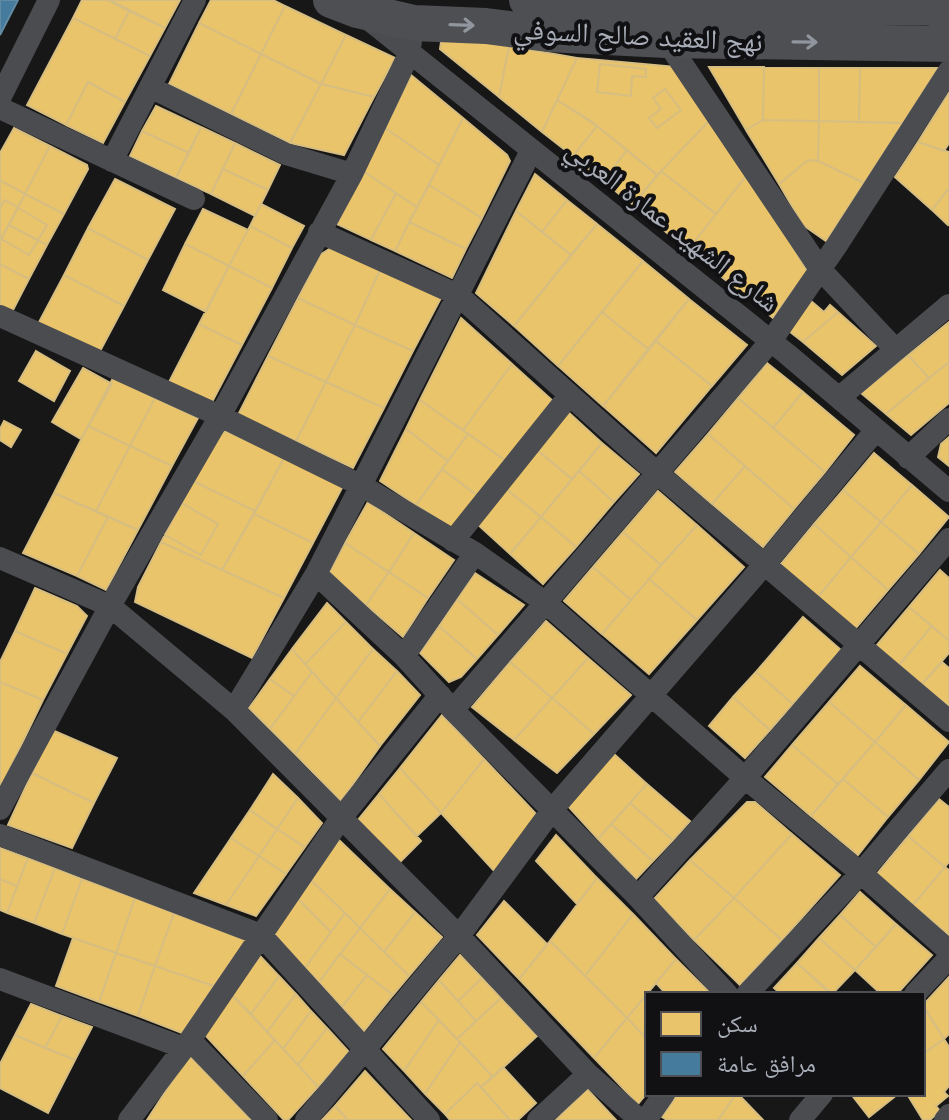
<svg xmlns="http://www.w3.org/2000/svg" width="949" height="1120" font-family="Jost,'Noto Naskh Arabic',sans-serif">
<rect width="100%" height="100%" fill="#171717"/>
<path fill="#e9c46a" stroke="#d6bd81" stroke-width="2" d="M 82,0 L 108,0 L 129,11 L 115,39 L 73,18 Z
M 110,0 L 180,0 L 165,28 Z
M 211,0 L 273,0 L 285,6 L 261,54 L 199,23 Z
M 285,6 L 346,35 L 321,84 L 261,54 Z
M 129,11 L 165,28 L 150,56 L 115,39 Z
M 73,18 L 150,56 L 125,102 L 88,82 L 66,125 L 27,105 Z
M 199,23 L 261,54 L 231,114 L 169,84 Z
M 346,35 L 395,58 L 374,97 L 321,84 Z
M 442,35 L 509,46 L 499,97 L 440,49 Z
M 509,46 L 577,58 L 542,132 L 499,97 Z
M 261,54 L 321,84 L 290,143 L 231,114 Z
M 577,58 L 687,68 L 715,115 L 657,175 L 591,121 L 557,100 Z
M 600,64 L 646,69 L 646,77 L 632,76 L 631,96 L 597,92 Z
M 709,67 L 764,67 L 763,120 L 746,130 Z
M 764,67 L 819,68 L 819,121 L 763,120 Z
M 819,68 L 860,68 L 859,122 L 819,121 Z
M 860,68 L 938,68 L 903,123 L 859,122 Z
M 411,75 L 463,118 L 439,165 L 385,128 Z
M 88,82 L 125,102 L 103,143 L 66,125 Z
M 321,84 L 374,97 L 344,155 L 290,143 Z
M 665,89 L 681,110 L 657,128 L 649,118 L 661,109 L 653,98 Z
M 949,92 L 949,143 L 944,151 L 918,142 Z
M 557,100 L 597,126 L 573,156 L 542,132 Z
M 156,106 L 201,127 L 189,153 L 142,131 Z
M 715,115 L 749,172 L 716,214 L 661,171 Z
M 463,118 L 507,155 L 510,161 L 482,218 L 429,185 Z
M 763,120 L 819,121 L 818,161 L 808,160 L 779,184 L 746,130 Z
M 819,121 L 903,123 L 864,183 L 818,161 Z
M 597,126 L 627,150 L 603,181 L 573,156 Z
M 201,127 L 235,143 L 211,194 L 176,178 Z
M 14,128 L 50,146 L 25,194 L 0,180 L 0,153 Z
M 385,128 L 439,165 L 417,207 L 363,171 Z
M 142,131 L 189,153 L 176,178 L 130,156 Z
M 918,142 L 949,152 L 949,188 L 932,210 L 895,177 Z
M 235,143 L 280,165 L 268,190 L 223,169 Z
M 50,146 L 87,165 L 88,169 L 64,214 L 25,194 Z
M 627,150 L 657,175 L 633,205 L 603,181 Z
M 808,160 L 818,161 L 864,183 L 826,241 L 803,225 L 779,184 Z
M 223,169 L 268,190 L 255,216 L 211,194 Z
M 363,171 L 396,193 L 371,240 L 337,224 Z
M 661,171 L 716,214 L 688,250 L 633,205 Z
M 749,172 L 807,271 L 773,318 L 688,250 Z
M 535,174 L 567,200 L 542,232 L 516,211 Z
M 115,179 L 175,209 L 148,260 L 88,228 Z
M 0,180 L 25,194 L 0,241 Z
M 429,185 L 482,218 L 466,249 L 409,222 Z
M 949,188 L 949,224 L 948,225 L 932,210 Z
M 396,193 L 417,207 L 395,251 L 371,240 Z
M 25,194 L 64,214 L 47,245 L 9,225 Z
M 5,200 L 47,225 L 29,255 L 0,238 L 0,208 Z
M 567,200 L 597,224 L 571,255 L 542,232 Z
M 261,204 L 304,226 L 292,248 L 250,226 Z
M 203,209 L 248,230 L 229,266 L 185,244 Z
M 516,211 L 571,255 L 514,326 L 476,293 Z
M 409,222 L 466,249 L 452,278 L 395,251 Z
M 597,224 L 643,261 L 558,366 L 514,326 Z
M 9,225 L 47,245 L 29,279 L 0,264 L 0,241 Z
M 250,226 L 292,248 L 272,288 L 229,266 Z
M 88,228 L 148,260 L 124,306 L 64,275 Z
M 185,244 L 229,266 L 206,312 L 163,290 Z
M 331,248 L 380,270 L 355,325 L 298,298 L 320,255 Z
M 643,261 L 689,299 L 648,349 L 602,312 Z
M 0,264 L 29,279 L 12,312 L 0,306 Z
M 229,266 L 272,288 L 242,345 L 199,324 Z
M 380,270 L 441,298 L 413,351 L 355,325 Z
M 64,275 L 124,306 L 98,355 L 38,324 Z
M 298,298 L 355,325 L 326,382 L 268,356 Z
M 689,299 L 747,345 L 712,386 L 656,341 Z
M 811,301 L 824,312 L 830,305 L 838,312 L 803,342 L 789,331 Z
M 602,312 L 648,349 L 603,406 L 558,366 Z
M 838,312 L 876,346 L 842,375 L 803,342 Z
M 461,318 L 512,364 L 463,430 L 420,400 Z
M 949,322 L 949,362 L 929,378 L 908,355 Z
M 199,324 L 242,345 L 211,404 L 168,384 Z
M 355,325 L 413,351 L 384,408 L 326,382 Z
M 656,341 L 712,386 L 656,453 L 603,406 Z
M 36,351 L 70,371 L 54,401 L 19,381 Z
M 908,355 L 929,378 L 886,414 L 861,393 Z
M 268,356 L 326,382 L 296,441 L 238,415 Z
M 949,362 L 949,403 L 911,435 L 886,414 Z
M 767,363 L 803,392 L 773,428 L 738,398 Z
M 512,364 L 553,401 L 506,461 L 463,430 Z
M 83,368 L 112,384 L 81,439 L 52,422 Z
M 113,378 L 155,398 L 130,446 L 88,426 Z
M 326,382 L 384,408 L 353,468 L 296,441 Z
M 803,392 L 854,435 L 825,472 L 773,428 Z
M 155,398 L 198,418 L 172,466 L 130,446 Z
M 738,398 L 825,472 L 794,509 L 708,434 Z
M 420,400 L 468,434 L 448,461 L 406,429 Z
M 567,411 L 602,443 L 572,479 L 536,449 Z
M 4,421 L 21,430 L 11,447 L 0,440 L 0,429 Z
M 88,426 L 130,446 L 96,511 L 54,493 Z
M 406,429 L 448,461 L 416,505 L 380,481 Z
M 226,431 L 284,458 L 255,511 L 193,481 L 215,438 Z
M 468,434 L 506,461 L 478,496 L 442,469 Z
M 708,434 L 745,466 L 712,504 L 675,472 Z
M 949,437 L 949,466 L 938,457 L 941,444 Z
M 602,443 L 639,474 L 614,502 L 579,471 Z
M 130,446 L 172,466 L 138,530 L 96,511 Z
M 536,449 L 572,479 L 541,517 L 505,488 Z
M 874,453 L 912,485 L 881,522 L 843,490 Z
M 284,458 L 343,486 L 313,543 L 254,514 Z
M 745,466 L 794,509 L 763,547 L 712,504 Z
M 442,469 L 478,496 L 452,528 L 416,505 Z
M 579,471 L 614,502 L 576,547 L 541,517 Z
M 193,481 L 255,511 L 222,570 L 161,542 Z
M 912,485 L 949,517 L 919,554 L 881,522 Z
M 505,488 L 541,517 L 510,554 L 476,523 Z
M 843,490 L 881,522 L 851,557 L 814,524 Z
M 658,491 L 697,525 L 661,565 L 623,532 Z
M 54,493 L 108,517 L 77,576 L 23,553 Z
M 178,501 L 218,524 L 201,555 L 160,532 Z
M 368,502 L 414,533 L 389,572 L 345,543 Z
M 254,514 L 313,543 L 284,598 L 222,570 Z
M 108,517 L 138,530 L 106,590 L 77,576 Z
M 541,517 L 576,547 L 543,584 L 510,554 Z
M 881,522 L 919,554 L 888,590 L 851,557 Z
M 814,524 L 851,557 L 818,597 L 780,565 Z
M 697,525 L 744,567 L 697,620 L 649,579 Z
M 623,532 L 661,565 L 631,600 L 593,567 Z
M 414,533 L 454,560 L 428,598 L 389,572 Z
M 161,542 L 284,598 L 252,658 L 135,602 L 138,587 Z
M 345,543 L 389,572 L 366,605 L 329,573 Z
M 851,557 L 888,590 L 855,629 L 818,597 Z
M 593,567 L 631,600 L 602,634 L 564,601 Z
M 940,570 L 949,578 L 949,641 L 909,607 Z
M 389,572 L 428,598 L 403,637 L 366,605 Z
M 475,573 L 524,605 L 498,635 L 457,599 Z
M 649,579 L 697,620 L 649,674 L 602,634 Z
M 35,588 L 77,606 L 87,616 L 67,654 L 15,631 Z
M 457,599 L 498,635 L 477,659 L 439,626 Z
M 327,603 L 346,622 L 305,664 L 292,649 Z
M 909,607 L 932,626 L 899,665 L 876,646 Z
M 803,617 L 841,650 L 793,704 L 756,672 Z
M 546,621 L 588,658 L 552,698 L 510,662 Z
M 346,622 L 373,649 L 336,698 L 305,664 Z
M 439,626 L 477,659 L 461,677 L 449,682 L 420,653 Z
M 932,626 L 949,641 L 949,653 L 922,684 L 899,665 Z
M 15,631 L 67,654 L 43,700 L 0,682 L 0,662 Z
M 292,649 L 312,672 L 294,696 L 270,679 Z
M 373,649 L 397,671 L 358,722 L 336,698 Z
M 588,658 L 631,695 L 594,734 L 552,698 Z
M 510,662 L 552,698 L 514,740 L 472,707 Z
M 942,662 L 949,668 L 949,707 L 922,684 Z
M 860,666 L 906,705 L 875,742 L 829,702 Z
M 397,671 L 420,695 L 380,746 L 358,722 Z
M 312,672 L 336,698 L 295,754 L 270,729 Z
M 756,672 L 793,704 L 770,730 L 733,697 Z
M 270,679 L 294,696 L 270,729 L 249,708 Z
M 0,682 L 43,700 L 0,789 Z
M 733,697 L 770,730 L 745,758 L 709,726 Z
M 336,698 L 380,746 L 341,801 L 295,754 Z
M 552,698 L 594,734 L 557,773 L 514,740 Z
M 829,702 L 875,742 L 838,784 L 792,745 Z
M 906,705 L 949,742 L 919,780 L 875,742 Z
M 442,715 L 484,759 L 441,813 L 400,768 Z
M 52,730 L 117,758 L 94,803 L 32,773 Z
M 875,742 L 919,780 L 888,817 L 843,779 Z
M 792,745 L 838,784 L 811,816 L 765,777 Z
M 614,754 L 647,784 L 598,839 L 567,805 Z
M 484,759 L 539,817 L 495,872 L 441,813 Z
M 400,768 L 441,813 L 417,836 L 379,794 Z
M 32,773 L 94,803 L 72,848 L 8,825 Z
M 273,774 L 298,798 L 277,829 L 250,810 Z
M 843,779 L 888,817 L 858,855 L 811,816 Z
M 647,784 L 690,821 L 673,840 L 630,803 Z
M 379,794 L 421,841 L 399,863 L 358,820 Z
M 298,798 L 322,823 L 305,847 L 277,829 Z
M 939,799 L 949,807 L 949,862 L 945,867 L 908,836 Z
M 747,802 L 755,802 L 792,834 L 734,898 L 690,860 Z
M 630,803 L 673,840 L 653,861 L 611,824 Z
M 250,810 L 277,829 L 259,856 L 231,838 Z
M 611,824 L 653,861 L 636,879 L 598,839 Z
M 277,829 L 305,847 L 286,874 L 259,856 Z
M 792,834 L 840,875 L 782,940 L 734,898 Z
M 556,835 L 597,878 L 577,904 L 536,861 Z
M 908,836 L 945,867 L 913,905 L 877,874 Z
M 231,838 L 259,856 L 226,905 L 194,893 Z
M 339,840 L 390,889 L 360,928 L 311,880 Z
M 0,848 L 28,858 L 17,886 L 0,879 Z
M 259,856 L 286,874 L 256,916 L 226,905 Z
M 28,858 L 55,868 L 34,923 L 7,913 Z
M 690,860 L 734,898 L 694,940 L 654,899 Z
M 945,867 L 949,870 L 949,935 L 913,905 Z
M 55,868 L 82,879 L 62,934 L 34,923 Z
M 597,878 L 633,914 L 585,976 L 550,941 Z
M 0,879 L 17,886 L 7,913 L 0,910 Z
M 82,879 L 135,898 L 116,953 L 62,934 Z
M 311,880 L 345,913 L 331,932 L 298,899 Z
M 390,889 L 415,912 L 384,952 L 360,928 Z
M 860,892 L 896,924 L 876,947 L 840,915 Z
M 135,898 L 174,913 L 155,966 L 116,953 Z
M 734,898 L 782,940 L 740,985 L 694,940 Z
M 298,899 L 331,932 L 305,968 L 274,934 Z
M 504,901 L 547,944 L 519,979 L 477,935 Z
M 415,912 L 442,937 L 409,976 L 384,952 Z
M 174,913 L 246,940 L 214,986 L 155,966 Z
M 345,913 L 360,928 L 319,982 L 305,968 Z
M 633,914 L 676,959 L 627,1018 L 585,976 Z
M 840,915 L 876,947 L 855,970 L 819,938 Z
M 896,924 L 932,955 L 897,994 L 881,994 L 855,970 Z
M 360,928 L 409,976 L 393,995 L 340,954 Z
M 73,938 L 116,953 L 99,1002 L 56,986 Z
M 819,938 L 855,970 L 832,994 L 797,963 Z
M 550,941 L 627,1018 L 594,1058 L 519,979 Z
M 116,953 L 155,966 L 138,1016 L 99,1002 Z
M 340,954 L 367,975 L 342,1007 L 319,982 Z
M 460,955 L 482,978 L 458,1001 L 439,980 Z
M 260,956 L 279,976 L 251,1014 L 232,995 Z
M 676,959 L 711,994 L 666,994 L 656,983 Z
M 797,963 L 831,994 L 781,994 L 774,988 Z
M 155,966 L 214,986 L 182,1033 L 138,1016 Z
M 367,975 L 393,995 L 364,1031 L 342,1007 Z
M 279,976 L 296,994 L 267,1032 L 251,1014 Z
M 949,977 L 949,1034 L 944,1039 L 923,1005 Z
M 482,978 L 501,998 L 476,1021 L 458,1001 Z
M 439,980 L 476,1021 L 457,1039 L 421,1002 Z
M 296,994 L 311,1011 L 283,1049 L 267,1032 Z
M 647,994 L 647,1039 L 627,1018 Z
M 232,995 L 275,1040 L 243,1076 L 205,1035 Z
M 501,998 L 537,1036 L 493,1077 L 457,1039 Z
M 421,1002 L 439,1020 L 404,1071 L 383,1049 Z
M 31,1004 L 62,1016 L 45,1048 L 15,1035 Z
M 923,1006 L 944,1039 L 923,1054 Z
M 311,1011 L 327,1028 L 298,1065 L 283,1049 Z
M 62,1016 L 92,1027 L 75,1060 L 45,1048 Z
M 627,1018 L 647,1039 L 647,1093 L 638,1104 L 594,1058 Z
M 439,1020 L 460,1042 L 425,1094 L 404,1071 Z
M 327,1028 L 349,1052 L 318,1087 L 298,1065 Z
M 15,1035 L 75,1060 L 48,1113 L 0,1088 L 0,1064 Z
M 944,1039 L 949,1047 L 949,1086 L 944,1092 L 948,1096 L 936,1106 L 940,1111 L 930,1120 L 923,1120 L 907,1094 L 923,1094 L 923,1054 Z
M 275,1040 L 318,1087 L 288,1120 L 284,1120 L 243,1076 Z
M 460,1042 L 493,1077 L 481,1087 L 477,1083 L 445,1114 L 425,1094 Z
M 189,1055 L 251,1120 L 147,1120 Z
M 503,1067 L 536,1103 L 518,1120 L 510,1120 L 481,1087 Z
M 365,1071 L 411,1120 L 348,1120 L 335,1106 Z
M 477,1083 L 510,1120 L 450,1120 L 445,1114 Z
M 587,1089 L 616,1120 L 556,1120 Z
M 678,1094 L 736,1094 L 718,1120 L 667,1120 L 662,1117 Z
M 736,1094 L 738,1094 L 763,1120 L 718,1120 Z
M 851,1094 L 898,1094 L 869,1117 Z
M 335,1106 L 348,1120 L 322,1120 Z"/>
<path fill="#457b9d" stroke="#638aa5" stroke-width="2" d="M 0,0 L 18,0 L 0,35 Z"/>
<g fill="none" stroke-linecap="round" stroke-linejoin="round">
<path stroke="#4b4c50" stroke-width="22" d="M 363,15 L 787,354 L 949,491
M 666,40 L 820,269 L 896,350
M 152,88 L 286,154 L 352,174
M 0,98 L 49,0
M 0,108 L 194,199
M 112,161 L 195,0
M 319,232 L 458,295 L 657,473 L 949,721
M 0,316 L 220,416 L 362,486 L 475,553 L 546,603 L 745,778 L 861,873 L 949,951
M 840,397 L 949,305
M 908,458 L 949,419
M 453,541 L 569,396
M 0,558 L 110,606 L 234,710 L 459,936 L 588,1074 L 640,1120
M 316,574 L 404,656 L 453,710 L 638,897 L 727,994
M 404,656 L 475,553
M 234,710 L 316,574 L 531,151
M 453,710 L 771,341 L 837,245 L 949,71
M 0,809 L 110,606 L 220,416 L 352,174 L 409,54 L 414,23
M 0,835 L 261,935 L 429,1120
M 638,897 L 745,778 L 949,539
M 0,979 L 184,1048
M 747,994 L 861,873 L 949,770
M 915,994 L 949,958
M 190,1040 L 267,1120
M 129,1120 L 190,1040 L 341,818 L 440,695
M 306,1120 L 459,936 L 552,810 L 764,565 L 876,430
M 538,1120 L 588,1074
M 646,1120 L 664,1094
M 800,1120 L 822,1094
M 945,1120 L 949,1115"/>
<path stroke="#4d4f52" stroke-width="36" d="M 331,0 L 357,10 L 414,23 L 486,26 L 548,34 L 666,40 L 949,44
M 527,0 L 745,9 L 925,7 L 949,10"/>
</g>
<defs><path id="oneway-shaft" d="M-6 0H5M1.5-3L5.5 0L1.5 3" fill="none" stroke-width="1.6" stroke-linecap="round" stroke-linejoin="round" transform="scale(2)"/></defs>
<g stroke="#91969e">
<use href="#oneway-shaft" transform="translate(462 25) rotate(2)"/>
<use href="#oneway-shaft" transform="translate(805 42) rotate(1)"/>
</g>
<g text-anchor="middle" stroke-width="8" stroke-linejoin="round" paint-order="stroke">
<g font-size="28" fill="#a8adb8" stroke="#111113">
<text transform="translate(638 35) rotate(3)" y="10">نهج العقيد صالح السوفي</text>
<text transform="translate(673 225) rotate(38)" y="10">شارع الشهيد عمارة العربي</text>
</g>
</g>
<rect x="645" y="992" width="280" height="104" fill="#111113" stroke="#4d4f55" stroke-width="2"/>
<rect x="661" y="1012" width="40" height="24" fill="#e9c46a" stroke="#4d4f55" stroke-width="2"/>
<text x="717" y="1032" font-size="24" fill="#a8adb8">سكن</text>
<rect x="661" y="1052" width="40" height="24" fill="#457b9d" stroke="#4d4f55" stroke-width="2"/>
<text x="717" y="1072" font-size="24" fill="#a8adb8">مرافق عامة</text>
</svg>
